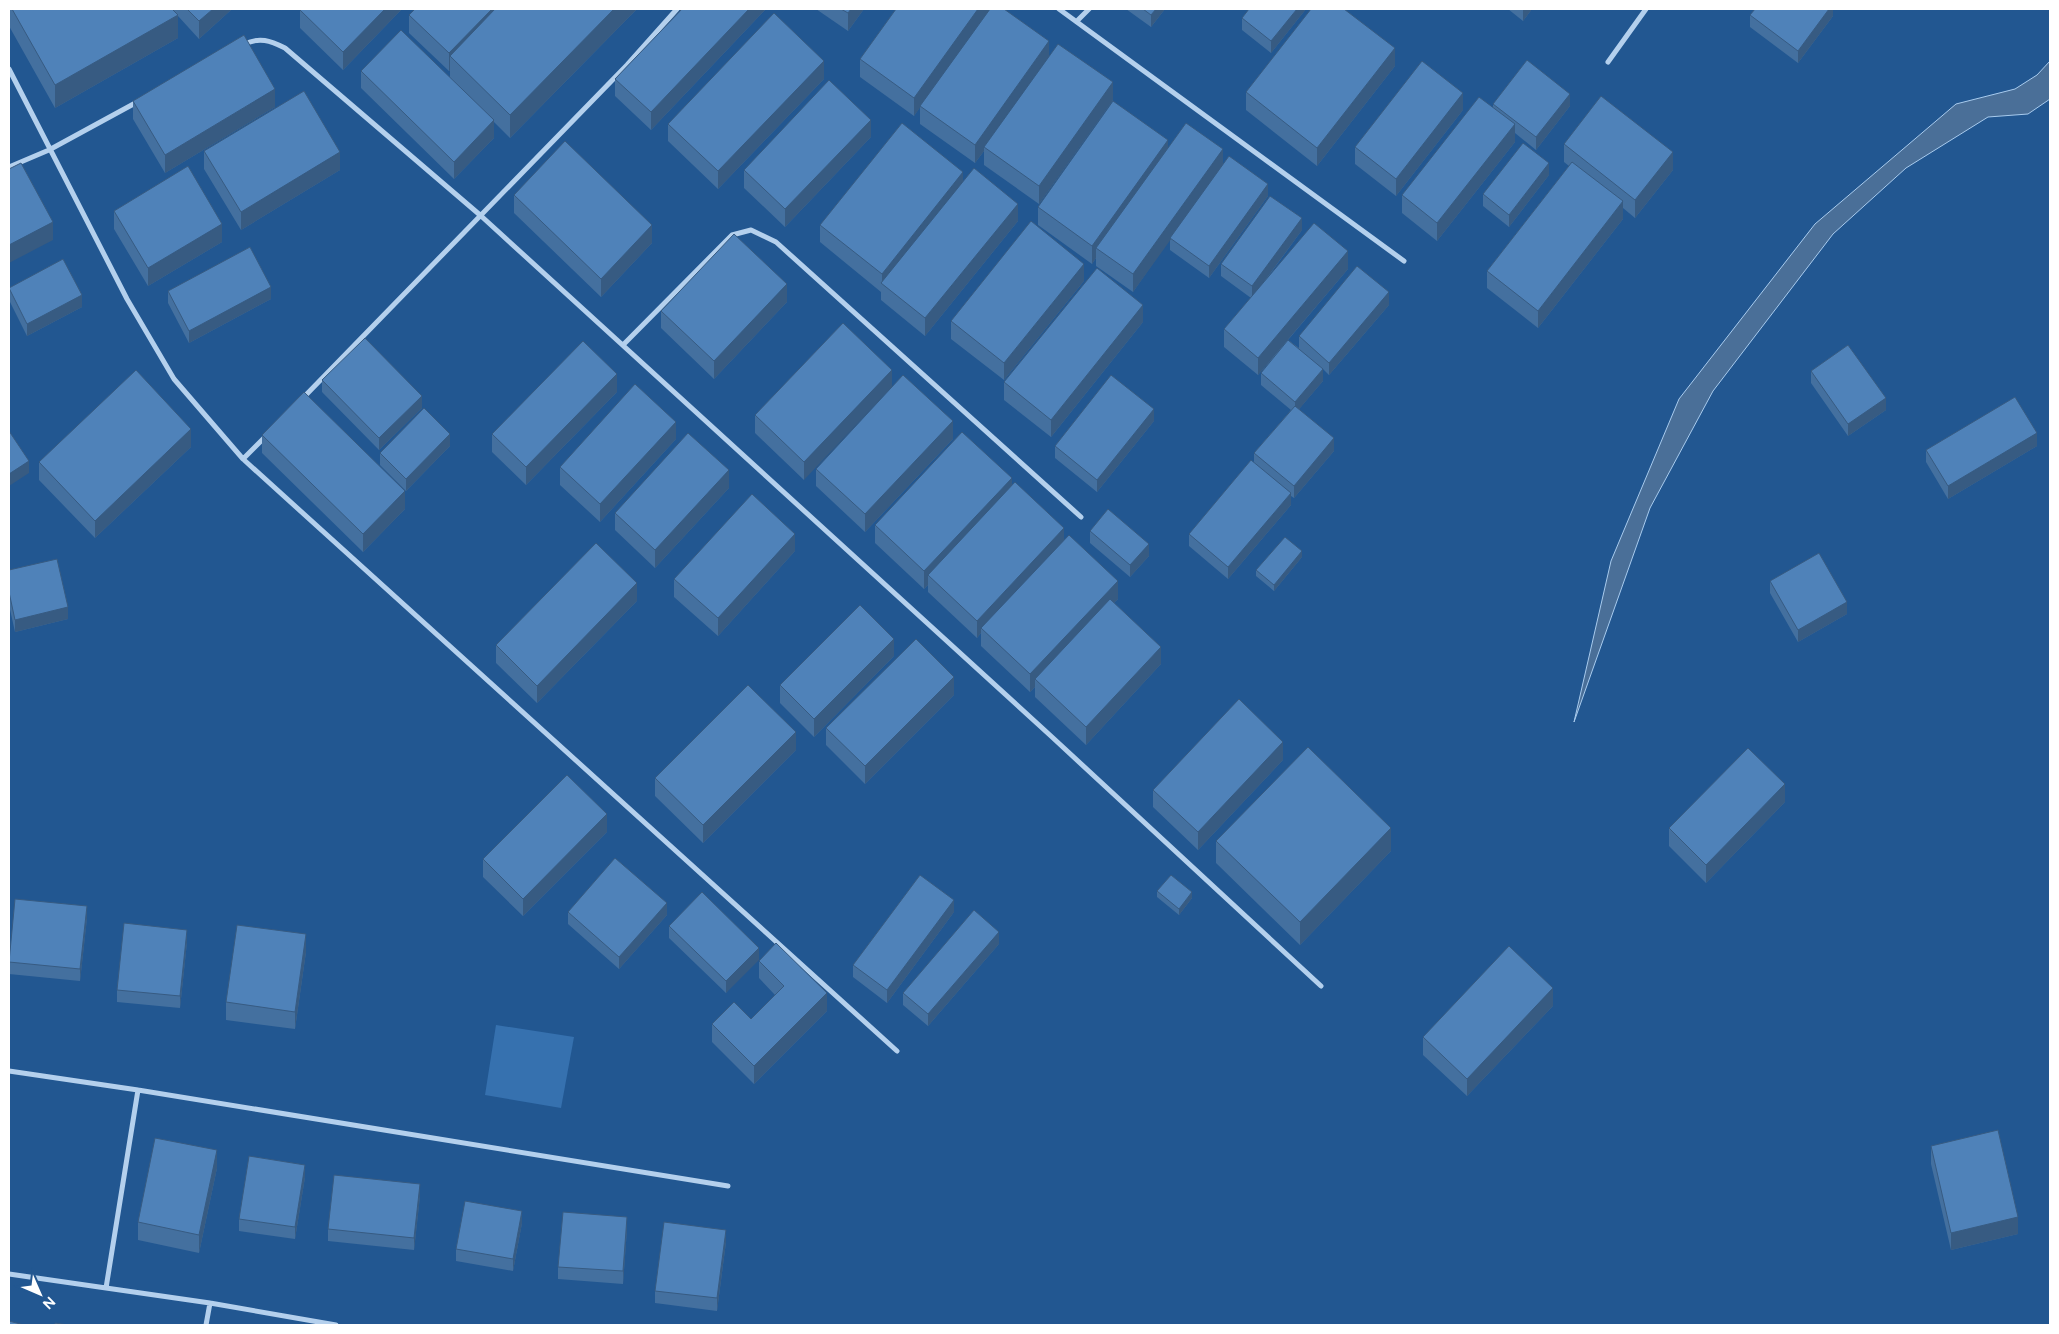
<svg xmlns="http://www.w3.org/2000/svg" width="2059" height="1334" font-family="Figtree,sans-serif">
<rect width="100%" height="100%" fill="#225791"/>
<path fill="#3671af" d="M 496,1025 L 574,1037 L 561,1108 L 485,1095 Z"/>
<path fill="#4a6f98" stroke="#a8cbee" d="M 2050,61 L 2050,99 L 2028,114 L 1988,117 L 1906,168 L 1833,234 L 1713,391 L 1650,508 L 1574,722 L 1611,561 L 1679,399 L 1815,224 L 1956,104 L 2015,89 L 2037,75 Z"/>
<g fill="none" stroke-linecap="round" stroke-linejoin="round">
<path stroke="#b4d0ed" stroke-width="5" d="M 1059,9 L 1404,261
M 1077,21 L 1089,9
M 243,45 C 259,36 271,41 285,48 L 480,215 L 1052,737 L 1321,986
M 1608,62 L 1646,9
M 9,69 L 127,299 L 174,379 L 243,459 L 897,1051
M 9,167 L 49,150 L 139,101
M 623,345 L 732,235 L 751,230 L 776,242 L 1081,517
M 302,399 L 627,65 L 677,9
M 243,459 L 266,436
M 9,1071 L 138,1090 L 728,1186
M 9,1274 L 210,1303 L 336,1325
M 106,1288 L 138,1090
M 206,1325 L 210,1303"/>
</g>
<path fill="#44709f" d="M 9,9 L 231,9 L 231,10 L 199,39 L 178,16 L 178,38 L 55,108 L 9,26 Z
M 402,9 L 343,70 L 300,28 L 300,10 Z
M 415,9 L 637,9 L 510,138 L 494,122 L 494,138 L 454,179 L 361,88 L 361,71 L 450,77 L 450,70 L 449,71 L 409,33 L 409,15 Z
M 682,9 L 766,9 L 651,130 L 615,96 L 615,79 Z
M 816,9 L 864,9 L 848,31 Z
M 989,9 L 989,11 L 1049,56 L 1113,100 L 1039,204 L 984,165 L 984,151 L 975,163 L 920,124 L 920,107 L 914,116 L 860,77 L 860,59 Z
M 1126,9 L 1165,9 L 1151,27 Z
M 1306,9 L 1271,53 L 1242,30 L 1242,18 Z
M 1508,9 L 1532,9 L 1523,21 Z
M 1833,9 L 1833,16 L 1798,63 L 1750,27 L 1750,15 Z
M 1395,66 L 1317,166 L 1246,110 L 1246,92 Z
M 824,79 L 718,189 L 668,141 L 668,124 Z
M 133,101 L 275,107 L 165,173 L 133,119 Z
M 1493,104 L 1570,106 L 1536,150 L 1515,133 L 1515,142 L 1437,241 L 1402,213 L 1402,195 L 1493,107 Z
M 1463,110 L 1396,196 L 1355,164 L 1355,147 Z
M 871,137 L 785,227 L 744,188 L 744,170 Z
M 1564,144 L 1673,170 L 1635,218 L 1623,208 L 1623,219 L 1538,328 L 1487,288 L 1487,271 L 1569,166 L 1564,162 Z
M 1168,148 L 1223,165 L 1268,196 L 1209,278 L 1170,250 L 1170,239 L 1133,292 L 1096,266 L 1096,258 L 1092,264 L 1038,225 L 1038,207 Z
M 204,151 L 340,170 L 241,230 L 204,169 Z
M 1549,175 L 1509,227 L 1483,206 L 1483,194 Z
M 963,181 L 1018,221 L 925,336 L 881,300 L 881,292 L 820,242 L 820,225 Z
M 514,195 L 652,243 L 601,297 L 514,213 Z
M 114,211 L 222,242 L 148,286 L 114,229 Z
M 1302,230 L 1265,281 L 1348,269 L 1288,340 L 1299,348 L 1299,336 L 1389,305 L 1329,375 L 1323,369 L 1323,381 L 1299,409 L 1334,451 L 1294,498 L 1291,496 L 1291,505 L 1228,579 L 1189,546 L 1189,534 L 1254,463 L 1254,453 L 1291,410 L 1261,385 L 1261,373 L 1274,356 L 1258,375 L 1224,347 L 1224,329 L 1251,298 L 1221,276 L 1221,264 Z
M 1084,281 L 1004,380 L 951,339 L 951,321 Z
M 9,288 L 82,307 L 27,336 L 9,300 Z
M 168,291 L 271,299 L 189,343 L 168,303 Z
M 787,302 L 714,379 L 661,328 L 661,311 Z
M 1143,322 L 1051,437 L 1004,400 L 1004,382 Z
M 843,323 L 804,480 L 755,433 L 755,415 Z
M 1811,371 L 1886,410 L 1848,436 L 1811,383 Z
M 322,380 L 422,408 L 379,450 L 322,392 Z
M 617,392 L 526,485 L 492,452 L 492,434 Z
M 1154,421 L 1097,492 L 1055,458 L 1055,446 Z
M 262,435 L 405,509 L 363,552 L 262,453 Z
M 676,439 L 600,522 L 560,485 L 560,467 Z
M 953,439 L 865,532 L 816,486 L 816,469 Z
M 450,446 L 406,491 L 380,465 L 380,453 Z
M 2037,446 L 1948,499 L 1926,462 L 1926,450 Z
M 191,447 L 95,538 L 39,480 L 39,462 Z
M 1012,485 L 1064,540 L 1118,599 L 1114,603 L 1161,664 L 1086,745 L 1035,697 L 1035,687 L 1030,692 L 981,646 L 981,633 L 977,638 L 928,592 L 928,585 L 924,589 L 875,543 L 875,525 Z
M 729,488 L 655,568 L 615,530 L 615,513 Z
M 1090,531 L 1149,556 L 1130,577 L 1090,543 Z
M 795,551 L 718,636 L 674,597 L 674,579 Z
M 1302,557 L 1274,591 L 1256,576 L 1256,570 Z
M 9,570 L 68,619 L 15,632 L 9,605 Z
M 1770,581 L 1847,614 L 1798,642 L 1770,593 Z
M 637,601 L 537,703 L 496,663 L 496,645 Z
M 894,656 L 814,737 L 780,703 L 780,685 Z
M 954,695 L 865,784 L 826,745 L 826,728 Z
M 796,750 L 703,843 L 655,796 L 655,778 Z
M 1283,760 L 1198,850 L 1153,807 L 1153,790 Z
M 1785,802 L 1706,883 L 1669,846 L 1669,828 Z
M 607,832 L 523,916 L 483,877 L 483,859 Z
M 1216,841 L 1391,851 L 1300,945 L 1216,863 Z
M 1157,891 L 1192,898 L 1179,915 L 1157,897 Z
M 568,912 L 667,915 L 619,969 L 568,924 Z
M 954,912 L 887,1003 L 853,977 L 853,965 Z
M 87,918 L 80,981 L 9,974 L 9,962 Z
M 669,926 L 759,948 L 726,993 L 669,938 Z
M 187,942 L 180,1008 L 117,1002 L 117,990 Z
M 999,944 L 928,1026 L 903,1005 L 903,993 Z
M 306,952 L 295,1029 L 226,1020 L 226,1002 Z
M 759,961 L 827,1011 L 754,1084 L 712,1042 L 712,1024 L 751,1019 L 775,995 L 759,978 Z
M 1553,1006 L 1467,1096 L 1423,1055 L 1423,1037 Z
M 1931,1146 L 2018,1234 L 1951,1250 L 1931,1164 Z
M 217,1168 L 199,1253 L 138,1240 L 138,1222 Z
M 305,1177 L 295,1239 L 239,1231 L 239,1219 Z
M 420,1196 L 414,1250 L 328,1241 L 328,1229 Z
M 522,1223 L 513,1271 L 456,1261 L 456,1249 Z
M 627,1229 L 623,1284 L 558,1279 L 558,1267 Z
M 726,1242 L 717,1311 L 655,1303 L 655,1291 Z"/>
<path fill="#375b82" d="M 213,9 L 231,9 L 231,10 L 199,39 L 199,21 Z
M 385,9 L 402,9 L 343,70 L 343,52 Z
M 492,9 L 510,9 L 450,56 L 450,70 L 449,71 L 449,53 Z
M 614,9 L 637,9 L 510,138 L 510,115 Z
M 749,9 L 766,9 L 651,130 L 651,112 Z
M 851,9 L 864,9 L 848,31 L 848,13 Z
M 978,9 L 989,9 L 989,12 L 914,116 L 914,98 Z
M 1156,9 L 1165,9 L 1151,27 L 1151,15 Z
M 1297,9 L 1306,9 L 1271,53 L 1271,41 Z
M 1523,9 L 1532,9 L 1523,21 Z
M 1829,9 L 1833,9 L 1833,16 L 1798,63 L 1798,51 Z
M 178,15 L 178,38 L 55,108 L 55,85 Z
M 1049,41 L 1049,59 L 984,147 L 984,151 L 975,163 L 975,145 Z
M 1395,48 L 1395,66 L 1317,166 L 1317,148 Z
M 824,61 L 824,79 L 718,189 L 718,171 Z
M 1113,82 L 1113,100 L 1039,204 L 1039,186 Z
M 275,89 L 275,107 L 165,173 L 165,155 Z
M 1463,93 L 1463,110 L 1396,196 L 1396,179 Z
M 1570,94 L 1570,106 L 1536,150 L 1536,137 Z
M 494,120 L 494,138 L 454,179 L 454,162 Z
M 871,120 L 871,137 L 785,227 L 785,209 Z
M 1515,124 L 1515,142 L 1437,241 L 1437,223 Z
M 1168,140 L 1168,158 L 1096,248 L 1096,258 L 1092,264 L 1092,246 Z
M 1223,149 L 1223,167 L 1133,292 L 1133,274 Z
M 340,152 L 340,170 L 241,230 L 241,212 Z
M 1673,152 L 1673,170 L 1635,218 L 1635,200 Z
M 1549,163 L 1549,175 L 1509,227 L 1509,215 Z
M 963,172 L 963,190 L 882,283 L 882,274 Z
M 1268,184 L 1268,196 L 1209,278 L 1209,266 Z
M 1623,201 L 1623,219 L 1538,328 L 1538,311 Z
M 1018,204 L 1018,221 L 925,336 L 925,318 Z
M 1302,218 L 1302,230 L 1252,298 L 1252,286 Z
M 53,222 L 53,240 L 9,263 L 9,245 Z
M 222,224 L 222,242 L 148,286 L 148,268 Z
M 652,225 L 652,243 L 601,297 L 601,279 Z
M 1348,251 L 1348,269 L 1258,375 L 1258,358 Z
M 1084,264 L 1084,281 L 1004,380 L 1004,363 Z
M 787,284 L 787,302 L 714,379 L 714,361 Z
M 271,287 L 271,299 L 189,343 L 189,331 Z
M 1389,292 L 1389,305 L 1329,375 L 1329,363 Z
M 82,295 L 82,307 L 27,336 L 27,324 Z
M 1143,305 L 1143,322 L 1051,437 L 1051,420 Z
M 1323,369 L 1323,381 L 1295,414 L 1295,402 Z
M 892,370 L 892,387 L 804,480 L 804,462 Z
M 617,374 L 617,392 L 526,485 L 526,467 Z
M 422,396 L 422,408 L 379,450 L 379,438 Z
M 1886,398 L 1886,410 L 1848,436 L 1848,424 Z
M 1154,409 L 1154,421 L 1097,492 L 1097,480 Z
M 953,421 L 953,439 L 865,532 L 865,514 Z
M 676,422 L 676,439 L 600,522 L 600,504 Z
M 191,429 L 191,447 L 95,538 L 95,521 Z
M 2037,433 L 2037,446 L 1948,499 L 1948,486 Z
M 450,434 L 450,446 L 406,491 L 406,479 Z
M 1334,438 L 1334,451 L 1294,498 L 1294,486 Z
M 29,461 L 29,473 L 9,486 L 9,474 Z
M 729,470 L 729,488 L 655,568 L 655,550 Z
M 1012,478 L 1012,496 L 928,575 L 928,585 L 924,589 L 924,571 Z
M 405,491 L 405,509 L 363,552 L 363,534 Z
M 1291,493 L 1291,505 L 1228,579 L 1228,567 Z
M 1064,528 L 1064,545 L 981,628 L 981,633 L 977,638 L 977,621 Z
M 795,534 L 795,551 L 718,636 L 718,618 Z
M 1149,544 L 1149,556 L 1130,577 L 1130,565 Z
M 1302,551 L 1302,557 L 1274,591 L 1274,585 Z
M 1118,581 L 1118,599 L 1039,683 L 1035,679 L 1035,687 L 1030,692 L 1030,674 Z
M 637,583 L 637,601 L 537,703 L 537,686 Z
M 1847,602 L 1847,614 L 1798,642 L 1798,630 Z
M 68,607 L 68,619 L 15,632 L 15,620 Z
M 894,639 L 894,656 L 814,737 L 814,719 Z
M 1161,647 L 1161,664 L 1086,745 L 1086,727 Z
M 954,677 L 954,695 L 865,784 L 865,766 Z
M 796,732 L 796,750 L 703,843 L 703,825 Z
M 1283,742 L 1283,760 L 1198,850 L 1198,832 Z
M 1785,784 L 1785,802 L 1706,883 L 1706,865 Z
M 607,814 L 607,832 L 523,916 L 523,899 Z
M 1391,828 L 1391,851 L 1300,945 L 1300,922 Z
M 1192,892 L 1192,898 L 1179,915 L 1179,909 Z
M 954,900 L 954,912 L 887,1003 L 887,990 Z
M 667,903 L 667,915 L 619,969 L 619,957 Z
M 87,906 L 87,918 L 80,981 L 80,969 Z
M 187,930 L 187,942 L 180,1008 L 180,996 Z
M 999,932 L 999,944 L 928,1026 L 928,1014 Z
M 306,934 L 306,952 L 295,1029 L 295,1012 Z
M 759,948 L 759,960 L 726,993 L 726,981 Z
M 1553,988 L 1553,1006 L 1467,1096 L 1467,1079 Z
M 827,993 L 827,1011 L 754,1084 L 754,1066 Z
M 217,1150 L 217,1168 L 199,1253 L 199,1235 Z
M 305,1165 L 305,1177 L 295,1239 L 295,1227 Z
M 420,1184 L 420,1196 L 414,1250 L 414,1238 Z
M 522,1211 L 522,1223 L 513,1271 L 513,1259 Z
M 627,1217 L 627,1229 L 623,1284 L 623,1271 Z
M 2018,1217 L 2018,1234 L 1951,1250 L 1951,1233 Z
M 726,1230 L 726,1242 L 717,1311 L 717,1298 Z"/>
<path fill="#4f82b9" stroke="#375b82" d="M 12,9 L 172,9 L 178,15 L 55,85 Z
M 187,9 L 213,9 L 199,21 Z
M 301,9 L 385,9 L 343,52 L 300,10 Z
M 415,9 L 492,9 L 449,53 L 409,15 Z
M 495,9 L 614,9 L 510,115 L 450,56 Z
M 682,9 L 749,9 L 651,112 L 615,79 Z
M 841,9 L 851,9 L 848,13 Z
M 896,9 L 978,9 L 914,98 L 860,59 Z
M 990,9 L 1004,9 L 1049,41 L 975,145 L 920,106 Z
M 1143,9 L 1156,9 L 1151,15 Z
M 1249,9 L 1297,9 L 1271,41 L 1242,18 Z
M 1311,9 L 1344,9 L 1395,48 L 1317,148 L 1246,92 Z
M 1755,9 L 1829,9 L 1798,51 L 1750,15 Z
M 774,13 L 824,61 L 718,171 L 668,124 Z
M 401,30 L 494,120 L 454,162 L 361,71 Z
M 244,35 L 275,89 L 165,155 L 133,101 Z
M 1058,44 L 1113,82 L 1039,186 L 984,147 Z
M 1527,60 L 1570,94 L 1536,137 L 1493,104 Z
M 1422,61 L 1463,93 L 1396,179 L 1355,147 Z
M 829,80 L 871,120 L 785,209 L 744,170 Z
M 304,91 L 340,152 L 241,212 L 204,151 Z
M 1601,96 L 1673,152 L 1635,200 L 1564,144 Z
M 1479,97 L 1515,124 L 1437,223 L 1402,195 Z
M 1113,101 L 1168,140 L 1092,246 L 1038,207 Z
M 902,123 L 963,172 L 882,274 L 820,225 Z
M 1186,123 L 1223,149 L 1133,274 L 1096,248 Z
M 565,141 L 652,225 L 601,279 L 514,195 Z
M 1523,143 L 1549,163 L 1509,215 L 1483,194 Z
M 1229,156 L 1268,184 L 1209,266 L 1170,238 Z
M 1572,162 L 1623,201 L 1538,311 L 1487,271 Z
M 21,163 L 53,222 L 9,245 L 9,169 Z
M 188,166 L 222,224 L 148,268 L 114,211 Z
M 974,168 L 1018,204 L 925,318 L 881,283 Z
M 1270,196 L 1302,218 L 1252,286 L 1221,264 Z
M 1031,221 L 1084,264 L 1004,363 L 951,321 Z
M 1314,223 L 1348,251 L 1258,358 L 1224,329 Z
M 734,234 L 787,284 L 714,361 L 661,311 Z
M 250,247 L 271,287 L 189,331 L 168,291 Z
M 63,259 L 82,295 L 27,324 L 9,288 Z
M 1357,266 L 1389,292 L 1329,363 L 1299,336 Z
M 1097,268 L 1143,305 L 1051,420 L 1004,382 Z
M 843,323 L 892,370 L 804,462 L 755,415 Z
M 365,338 L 422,396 L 379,438 L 322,380 Z
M 1288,340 L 1323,369 L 1295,402 L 1261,373 Z
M 583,341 L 617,374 L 526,467 L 492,434 Z
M 1848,345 L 1886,398 L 1848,424 L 1811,371 Z
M 136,370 L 191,429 L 95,521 L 39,462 Z
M 903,375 L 953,421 L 865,514 L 816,469 Z
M 1111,375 L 1154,409 L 1097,480 L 1055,446 Z
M 635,384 L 676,422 L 600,504 L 560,467 Z
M 304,392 L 405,491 L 363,534 L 262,435 Z
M 2015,397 L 2037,433 L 1948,486 L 1926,450 Z
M 1295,406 L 1334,438 L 1294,486 L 1254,453 Z
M 424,408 L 450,434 L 406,479 L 380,453 Z
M 9,431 L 29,461 L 9,474 Z
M 962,432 L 1012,478 L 924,571 L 875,525 Z
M 688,433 L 729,470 L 655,550 L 615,513 Z
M 1251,460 L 1291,493 L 1228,567 L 1189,534 Z
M 1015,482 L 1064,528 L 977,621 L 928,575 Z
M 752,494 L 795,534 L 718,618 L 674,579 Z
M 1108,509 L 1149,544 L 1130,565 L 1090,531 Z
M 1069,535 L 1118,581 L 1030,674 L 981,628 Z
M 1285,537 L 1302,551 L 1274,585 L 1256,570 Z
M 596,543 L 637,583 L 537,686 L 496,645 Z
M 1819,553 L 1847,602 L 1798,630 L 1770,581 Z
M 57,559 L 68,607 L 15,620 L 9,592 L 9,570 Z
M 1110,599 L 1161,647 L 1086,727 L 1035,679 Z
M 860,605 L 894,639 L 814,719 L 780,685 Z
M 916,639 L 954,677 L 865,766 L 826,728 Z
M 748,685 L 796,732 L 703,825 L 655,778 Z
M 1239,699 L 1283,742 L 1198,832 L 1153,790 Z
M 1308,747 L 1391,828 L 1300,922 L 1216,841 Z
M 1748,748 L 1785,784 L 1706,865 L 1669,828 Z
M 567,775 L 607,814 L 523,899 L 483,859 Z
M 615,858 L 667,903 L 619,957 L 568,912 Z
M 920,875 L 954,900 L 887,990 L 853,965 Z
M 1171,875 L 1192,892 L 1179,909 L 1157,891 Z
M 702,892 L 759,948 L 726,981 L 669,926 Z
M 15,899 L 87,906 L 80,969 L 9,962 Z
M 974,910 L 999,932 L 928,1014 L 903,993 Z
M 124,923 L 187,930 L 180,996 L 117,990 Z
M 237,925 L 306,934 L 295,1012 L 226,1002 Z
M 776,943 L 827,993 L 754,1066 L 712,1024 L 734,1002 L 751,1019 L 784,986 L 759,961 Z
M 1509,946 L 1553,988 L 1467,1079 L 1423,1037 Z
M 1998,1130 L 2018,1217 L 1951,1233 L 1931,1146 Z
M 155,1138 L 217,1150 L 199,1235 L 138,1222 Z
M 249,1156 L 305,1165 L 295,1227 L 239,1219 Z
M 334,1175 L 420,1184 L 414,1238 L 328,1229 Z
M 465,1201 L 522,1211 L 513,1259 L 456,1249 Z
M 563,1212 L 627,1217 L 623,1271 L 558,1267 Z
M 664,1222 L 726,1230 L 717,1298 L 655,1291 Z
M 9,1321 L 24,1325 L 9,1325 Z
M 55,1323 L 68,1325 L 55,1325 Z"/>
<rect width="2059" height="1334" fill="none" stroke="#ffffff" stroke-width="20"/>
<g transform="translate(40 1294) rotate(135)" stroke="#225791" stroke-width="4" paint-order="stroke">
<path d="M0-4L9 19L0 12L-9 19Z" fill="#ffffff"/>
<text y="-8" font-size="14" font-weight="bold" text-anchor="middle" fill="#ffffff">N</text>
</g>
</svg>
